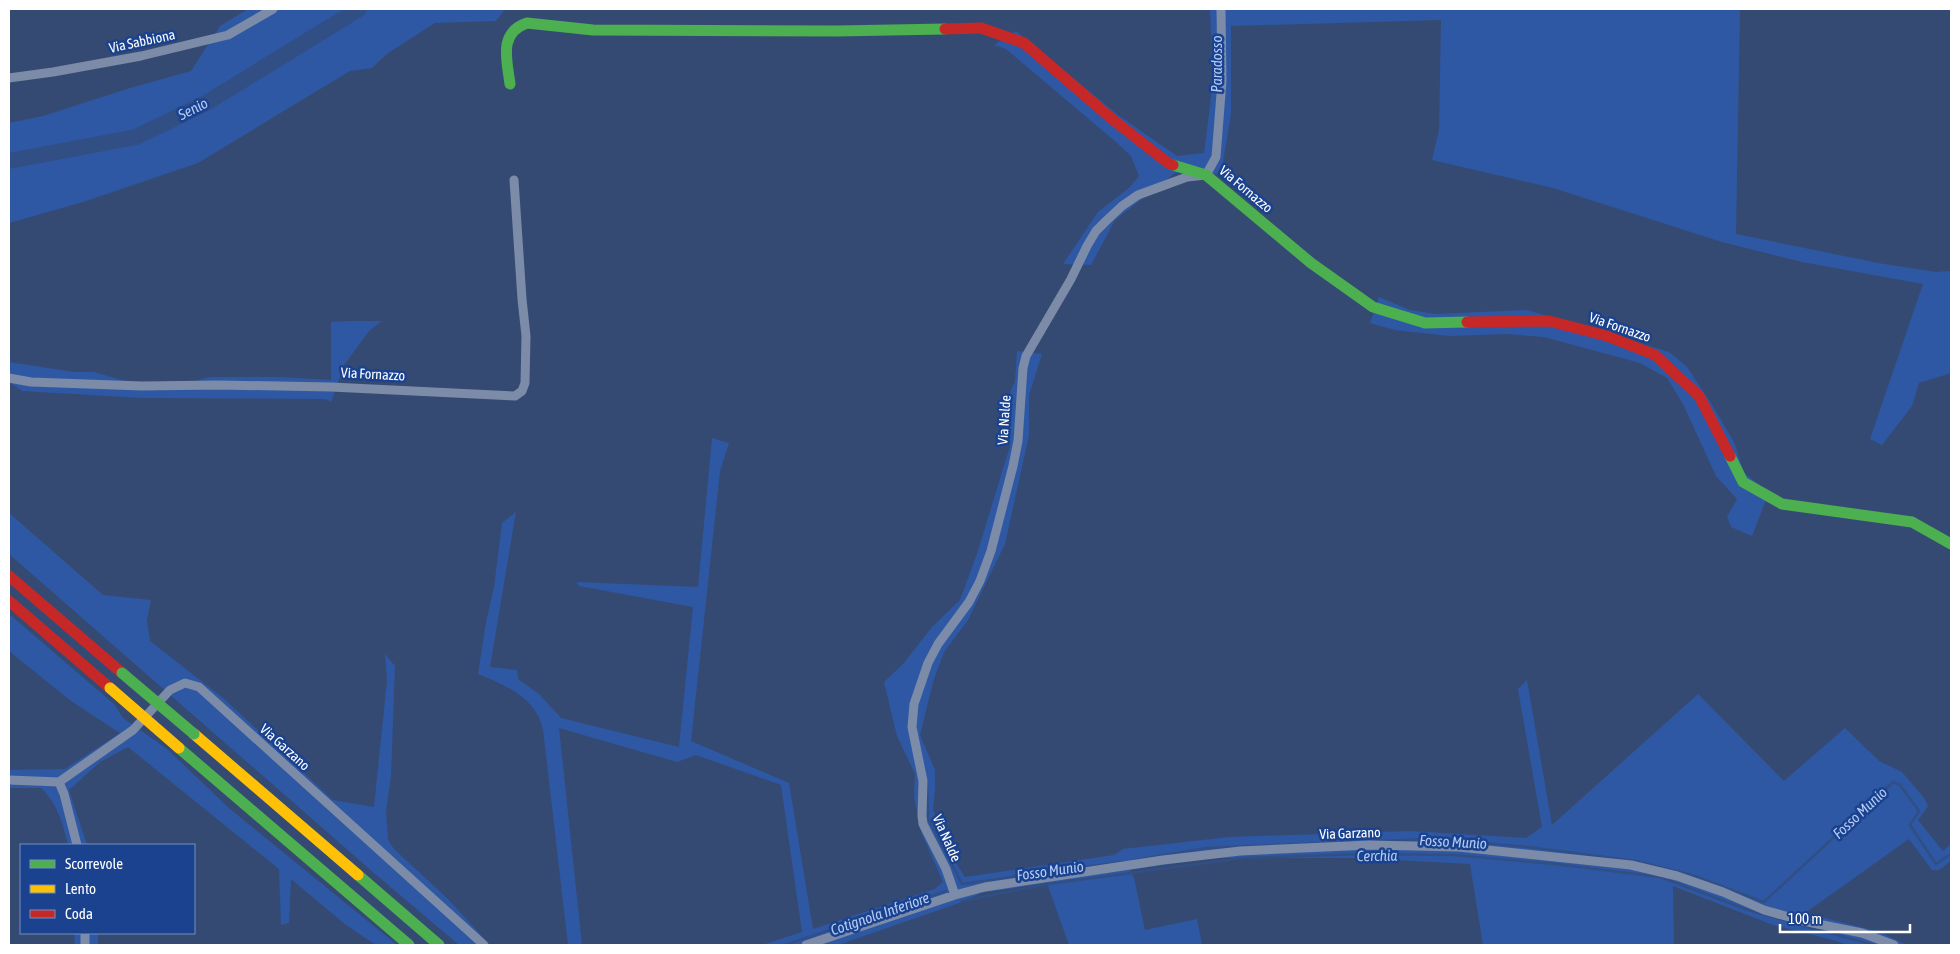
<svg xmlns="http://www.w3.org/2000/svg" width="1960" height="954" font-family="'Asap Condensed',sans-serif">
<rect width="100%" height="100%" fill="#354a73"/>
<path fill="#2e58a4" d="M 248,9 L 505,9 L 496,21 L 435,23 L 388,53 L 372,68 L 350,71 L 198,163 L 83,202 L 9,223 L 9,123 L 43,116 L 130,88 L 191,71 L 220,26 Z
M 1210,9 L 1740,9 L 1736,234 L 1878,263 L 1936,272 L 1951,271 L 1951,373 L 1919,383 L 1912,406 L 1882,445 L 1870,439 L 1923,284 L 1802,262 L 1722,242 L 1553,188 L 1432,160 L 1439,130 L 1441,20 L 1231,26 L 1231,114 L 1221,174 L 1175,173 L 1115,220 L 1091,265 L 1063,264 L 1098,212 L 1129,188 L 1139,176 L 1131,156 L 1116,142 L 1006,49 L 994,45 L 1016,31 L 1118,115 L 1177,156 L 1204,153 L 1213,82 Z
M 1379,297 L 1410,310 L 1435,314 L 1527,310 L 1669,352 L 1687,367 L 1712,405 L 1734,442 L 1744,473 L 1769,492 L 1752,536 L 1731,527 L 1727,517 L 1737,499 L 1716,476 L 1683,404 L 1667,378 L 1640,363 L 1544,337 L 1507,334 L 1449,336 L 1395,330 L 1370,323 Z
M 348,321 L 382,321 L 369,331 L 344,365 L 331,402 L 326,399 L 143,398 L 22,391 L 9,382 L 9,362 L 74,372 L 94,372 L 159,391 L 210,377 L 280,377 L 331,380 L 331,322 Z
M 1017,351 L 1042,354 L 1029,395 L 1029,435 L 1005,544 L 968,620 L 944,652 L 933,682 L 920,735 L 935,770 L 935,789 L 933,810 L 952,857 L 965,877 L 1114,855 L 1123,849 L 1229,837 L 1409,831 L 1526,838 L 1542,827 L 1518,689 L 1527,680 L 1552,825 L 1698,694 L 1784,781 L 1845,728 L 1879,761 L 1902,772 L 1924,798 L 1928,806 L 1918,820 L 1943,851 L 1951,844 L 1951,861 L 1939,870 L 1932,870 L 1909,839 L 1805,913 L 1880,932 L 1907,945 L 1848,945 L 1833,940 L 1773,925 L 1673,886 L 1674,945 L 1483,945 L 1470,864 L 1356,858 L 1213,858 L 1130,870 L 1134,878 L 1145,930 L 1197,919 L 1202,945 L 1069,945 L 1047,883 L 981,893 L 959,903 L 838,945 L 762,945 L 802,932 L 781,785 L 696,755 L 677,762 L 559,728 L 582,945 L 568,945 L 543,729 C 535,697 507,686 478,674 L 486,622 L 494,587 L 502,523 L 516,512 L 490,667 L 517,670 L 518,679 L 539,694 L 561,718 L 679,747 L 693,607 L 579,586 L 576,582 L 698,587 L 712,438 L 729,443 L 720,471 L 691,741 L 789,783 L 813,929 L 935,889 L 943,882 L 921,832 L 914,797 L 915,774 L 897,736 L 884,682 L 903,664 L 932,627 L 960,600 L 977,554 L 1010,446 L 1010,393 L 1015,381 Z
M 9,513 L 103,595 L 151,600 L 147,620 L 150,641 L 223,698 L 333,800 L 374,807 L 387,681 L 385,654 L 395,666 L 391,776 L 386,811 L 388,840 L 394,849 L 448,899 L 490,945 L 459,945 L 374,873 L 9,554 Z
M 9,614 L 114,704 L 123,718 L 167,749 L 230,809 L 397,945 L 376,945 L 346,925 L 291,879 L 289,923 L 281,925 L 279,869 L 128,747 L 100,762 L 69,790 L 87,845 L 68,845 C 63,824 58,804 41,788 L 9,788 L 9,770 L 65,769 L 120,733 L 71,701 L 9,651 Z
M 74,933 L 98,933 L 98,945 L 75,945 Z"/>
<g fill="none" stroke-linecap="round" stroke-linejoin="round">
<path stroke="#314f85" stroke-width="2.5" d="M 927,783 L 928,818 L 962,884 L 1122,862
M 1374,841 L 1435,839 L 1529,847 L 1635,861 L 1692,875 L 1764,902 L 1893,782 L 1900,785 L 1919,811 L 1910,825 L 1936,864 L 1951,854
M 1135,860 L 1207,848 L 1351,842
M 962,901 L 1048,884 L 1243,858 L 1363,854 L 1454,855 L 1555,864 L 1660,877 L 1748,910 L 1795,923
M 1800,925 L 1874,945
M 785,945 L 946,891"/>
<path stroke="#314f85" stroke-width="16" d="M 9,161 L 136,137 L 206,103 L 359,9"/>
<path stroke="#7c8ba7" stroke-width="9" d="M 9,78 L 53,72 L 141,56 L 228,35 L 273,9
M 9,378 L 31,382 L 142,386 L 220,385 L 331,387 L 515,396 L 522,391 L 525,383 L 526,336 L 522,299 L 514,180
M 9,780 L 59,782
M 59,782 L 133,730 L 170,690 L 185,683 L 199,687 L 484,945
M 59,782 L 64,794 L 77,845
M 955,895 L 946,869 L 923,824 L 922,816 L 923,781 L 912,727 L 914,704 L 928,663 L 938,644 L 969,602 L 980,581 L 991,551 L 1013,466 L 1018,441 L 1023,368 L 1026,356 L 1071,279 L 1087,246 L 1096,231 L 1106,221 L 1122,206 L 1138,195 L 1187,177 L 1206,175 L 1216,157 L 1222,81 L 1221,9
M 85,945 L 85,933
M 806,945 L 955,895 L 985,887 L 1163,860 L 1240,851 L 1370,845 L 1459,847 L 1631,865 L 1677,876 L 1723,892 L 1764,910 L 1803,921 L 1862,933 L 1894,945"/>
<path stroke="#4caf50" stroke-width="11" d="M 510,84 C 507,60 498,33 527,23 L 593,30 L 837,31 L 945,29
M 1173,165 L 1206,175 L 1311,263 L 1373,307 L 1425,323 L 1467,322
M 1730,456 L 1743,482 L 1782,504 L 1912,522 L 1951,544
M 179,748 L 409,945
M 358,875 L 439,945"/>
<path stroke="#ffc107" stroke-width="11" d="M 194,734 L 358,875"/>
<path stroke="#c62828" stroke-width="11" d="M 945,29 L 981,28 L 1024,43 L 1112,119 L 1168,163 L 1173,165
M 1467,322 L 1549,321 L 1607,336 L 1655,355 L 1699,396 L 1730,456
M 9,576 L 122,673
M 9,601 L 110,688"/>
<path stroke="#4caf50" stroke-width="11" d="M 122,673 L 194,734"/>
<path stroke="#ffc107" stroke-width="11" d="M 110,688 L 179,748"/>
</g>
<g text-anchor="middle" stroke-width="5" stroke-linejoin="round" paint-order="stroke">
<g font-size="14" fill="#fff" stroke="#1a428e">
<text transform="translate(142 41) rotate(-12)" y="5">Via Sabbiona</text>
<text transform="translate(1246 189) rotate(40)" y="5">Via Fornazzo</text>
<text transform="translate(1620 327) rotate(19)" y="5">Via Fornazzo</text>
<text transform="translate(373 374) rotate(3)" y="5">Via Fornazzo</text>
<text transform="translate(1004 420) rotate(-86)" y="5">Via Nalde</text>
<text transform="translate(285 747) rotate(42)" y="5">Via Garzano</text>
<text transform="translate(1350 833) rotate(-2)" y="5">Via Garzano</text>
<text transform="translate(947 838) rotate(66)" y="5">Via Nalde</text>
</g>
<g font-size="15" font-style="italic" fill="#b3cbf5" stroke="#1a428e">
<text transform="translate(1217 64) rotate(-90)" y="5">Paradosso</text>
<text transform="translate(193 109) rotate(-27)" y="5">Senio</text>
<text transform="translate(1860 813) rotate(-43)" y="5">Fosso Munio</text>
<text transform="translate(1453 842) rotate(3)" y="5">Fosso Munio</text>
<text transform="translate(1377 856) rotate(-1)" y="5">Cerchia</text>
<text transform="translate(1050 871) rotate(-8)" y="5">Fosso Munio</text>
<text transform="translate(880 914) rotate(-19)" y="5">Cotignola Inferiore</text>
</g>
</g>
<rect width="1960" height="954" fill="none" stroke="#ffffff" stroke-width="20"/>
<rect x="20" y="844" width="175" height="90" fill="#1a428e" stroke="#768ebb"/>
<rect x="30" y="860" width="25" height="8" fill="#4caf50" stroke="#768ebb"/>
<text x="65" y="869" font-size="15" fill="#ffffff">Scorrevole</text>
<rect x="30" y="885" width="25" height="8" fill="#ffc107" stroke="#768ebb"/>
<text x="65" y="894" font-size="15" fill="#ffffff">Lento</text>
<rect x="30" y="910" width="25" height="8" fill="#c62828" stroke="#768ebb"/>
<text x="65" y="919" font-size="15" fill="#ffffff">Coda</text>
<path d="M1780 924v8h130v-8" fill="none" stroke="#ffffff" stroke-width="2.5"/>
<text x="1788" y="924" font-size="15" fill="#ffffff" stroke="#1a428e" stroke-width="4" paint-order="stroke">100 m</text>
</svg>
